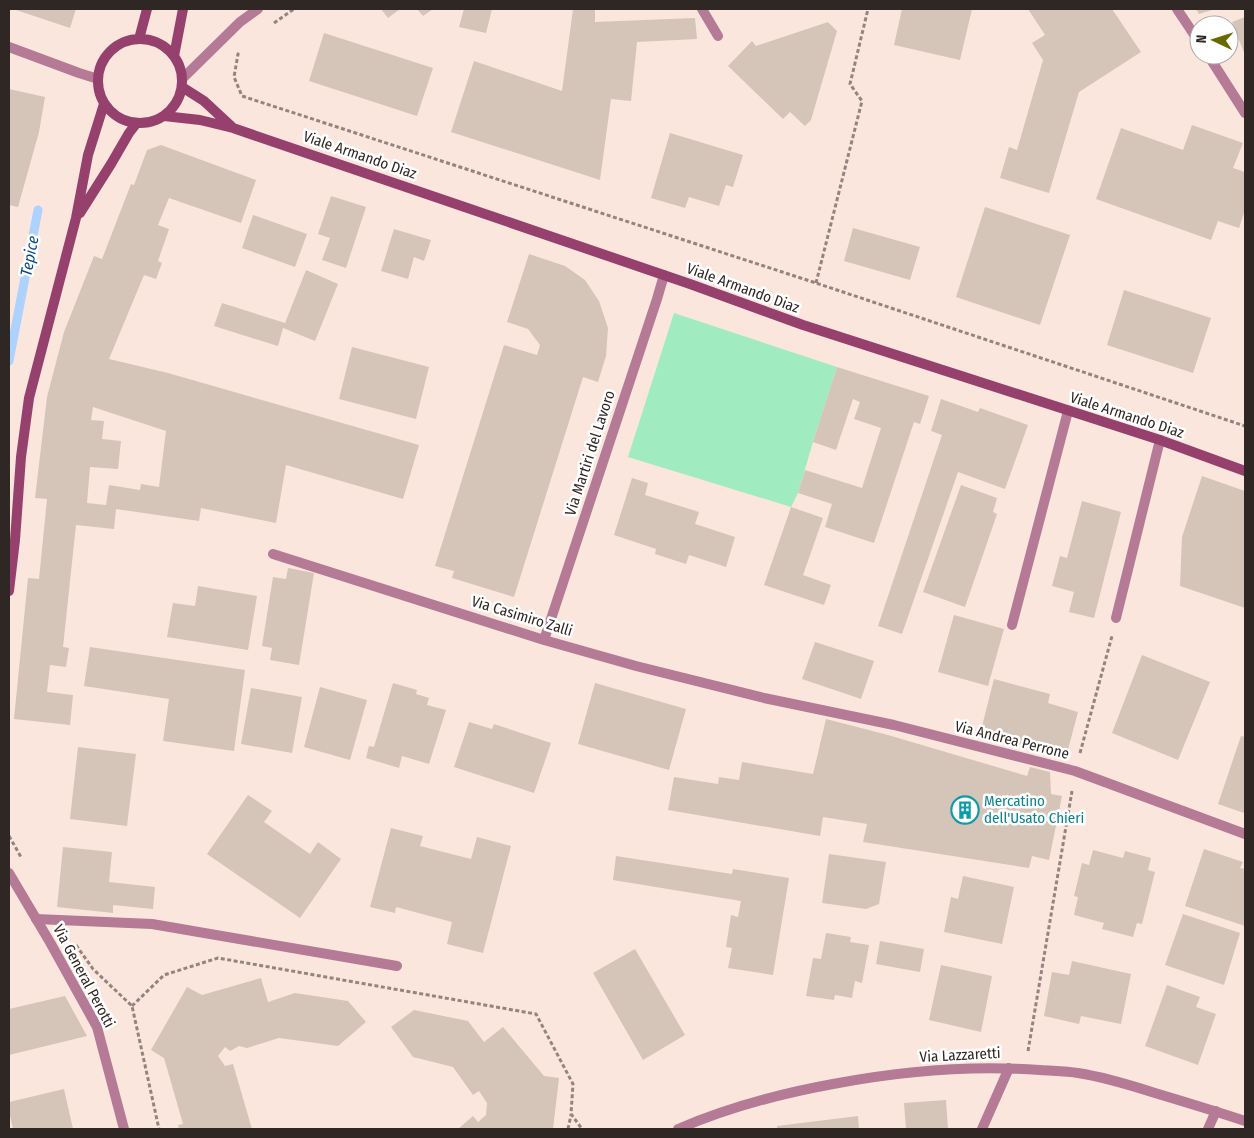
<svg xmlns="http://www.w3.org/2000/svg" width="1254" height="1138" font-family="'Fira Sans Condensed',sans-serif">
<rect width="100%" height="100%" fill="#fbe6de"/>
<path fill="#a1ebc0" d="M 674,313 L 837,367 L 813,442 L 798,493 L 791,507 L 628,457 Z"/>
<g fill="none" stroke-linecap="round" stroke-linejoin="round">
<path stroke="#add2fe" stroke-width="9" d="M 9,361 L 38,210"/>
</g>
<path fill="#d5c4b8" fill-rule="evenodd" d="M 13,9 L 76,9 L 70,28 Z
M 381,9 L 400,9 L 388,18 Z
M 417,9 L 433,9 L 423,16 Z
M 464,9 L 492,9 L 486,33 L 459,27 Z
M 573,9 L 595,9 L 595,22 L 695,18 L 697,39 L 637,42 L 631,101 L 611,99 L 600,180 L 451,132 L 474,61 L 562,91 Z
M 902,9 L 972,9 L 960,60 L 894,45 Z
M 1028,9 L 1112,9 L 1141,52 L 1079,92 L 1049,193 L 1000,178 L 1009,147 L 1017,150 L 1043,60 L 1032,43 L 1045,35 Z
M 1196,9 L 1215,9 L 1199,14 Z
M 1245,17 L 1245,55 L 1232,22 Z
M 828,22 L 837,31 L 811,120 L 805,126 L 790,112 L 783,119 L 728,66 L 752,41 L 756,46 Z
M 324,33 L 433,68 L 417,116 L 309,81 Z
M 9,89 L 45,97 L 39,132 L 18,207 L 9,205 Z
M 1192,125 L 1243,143 L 1233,168 L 1245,172 L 1245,210 L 1239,228 L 1218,221 L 1211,240 L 1096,199 L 1121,128 L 1183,150 Z
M 670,133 L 743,155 L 733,187 L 726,185 L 719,206 L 689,197 L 685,208 L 651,198 Z
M 161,145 L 256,180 L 241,223 L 169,198 L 158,225 L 169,229 L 158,261 L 162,263 L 156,279 L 144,275 L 109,359 L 168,373 L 419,445 L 403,499 L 286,465 L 276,523 L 201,508 L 199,521 L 116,509 L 114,529 L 76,525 L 63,647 L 69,648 L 66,667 L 50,665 L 47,692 L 73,695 L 70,725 L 14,719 L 28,578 L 39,579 L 47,499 L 35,498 L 47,397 L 64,332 L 94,256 L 102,259 L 131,184 L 134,185 L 147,150 ZM 93,407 L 166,431 L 159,487 L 141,484 L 140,490 L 109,485 L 106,505 L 87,503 L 90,467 L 118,469 L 121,441 L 102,439 L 104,421 L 91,420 Z
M 331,196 L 366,207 L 346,268 L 322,260 L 330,238 L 318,234 Z
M 985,207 L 1070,235 L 1040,325 L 956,297 Z
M 253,215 L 307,234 L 295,267 L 242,248 Z
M 853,228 L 920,247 L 910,280 L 844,261 Z
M 394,229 L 431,240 L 424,261 L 414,257 L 408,279 L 381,271 Z
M 529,254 L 565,266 L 585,280 L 599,301 L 608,328 L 606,356 L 598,382 L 583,377 L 514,597 L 452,578 L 454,571 L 435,566 L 504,345 L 537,355 L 540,345 L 528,329 L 507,322 Z
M 306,270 L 338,284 L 315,341 L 283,328 L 278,346 L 214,326 L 222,303 L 285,323 Z
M 1124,290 L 1211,318 L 1193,373 L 1107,345 Z
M 352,347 L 429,367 L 416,419 L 339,399 Z
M 837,367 L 929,396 L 920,424 L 914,422 L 874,543 L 825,527 L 832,504 L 798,493 L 805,470 L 862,488 L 881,428 L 854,419 L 860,402 L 853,399 L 836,450 L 813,442 Z
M 941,399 L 978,412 L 980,408 L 1028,425 L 1005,489 L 958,472 L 902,634 L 878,626 L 942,435 L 931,431 Z
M 1202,476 L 1245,491 L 1245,608 L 1180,586 L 1182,537 Z
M 632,478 L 648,483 L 645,495 L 699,512 L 695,524 L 735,537 L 726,567 L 689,555 L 686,564 L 655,554 L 656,549 L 614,535 Z
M 961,485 L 997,498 L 993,512 L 997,514 L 965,607 L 923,592 Z
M 1082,501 L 1121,512 L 1094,618 L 1069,612 L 1074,592 L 1052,586 L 1060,556 L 1067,558 Z
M 791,507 L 823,518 L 803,575 L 831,585 L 824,605 L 764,585 Z
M 288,568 L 314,573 L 299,665 L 270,660 L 272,648 L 262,646 L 273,577 L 286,579 Z
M 198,586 L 257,596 L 248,650 L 167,637 L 173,603 L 195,606 Z
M 954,615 L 1004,629 L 988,686 L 938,672 Z
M 815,642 L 874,661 L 861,699 L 802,679 Z
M 90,647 L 245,670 L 234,751 L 163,741 L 169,699 L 84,686 Z
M 1142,655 L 1210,682 L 1178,760 L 1112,733 Z
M 994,679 L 1050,694 L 1048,703 L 1078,712 L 1066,757 L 980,734 Z
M 393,683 L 417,690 L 416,694 L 429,698 L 427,705 L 446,710 L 429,764 L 402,756 L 399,768 L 366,758 L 369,746 L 374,747 Z
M 595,683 L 686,709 L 669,770 L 578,744 Z
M 320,687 L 367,700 L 350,760 L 304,747 Z
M 251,688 L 302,697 L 292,753 L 241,744 Z
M 826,719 L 888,735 L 1027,776 L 1030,767 L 1050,772 L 1051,794 L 1062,796 L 1049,860 L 1032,856 L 1029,868 L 863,842 L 867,824 L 823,817 L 820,836 L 668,810 L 674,777 L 718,784 L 719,777 L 739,780 L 742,762 L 813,774 Z
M 469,722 L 492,729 L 494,724 L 551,743 L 534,793 L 454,767 Z
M 1241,736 L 1245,737 L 1245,809 L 1244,813 L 1218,804 Z
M 78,747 L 136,754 L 127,826 L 70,819 Z
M 248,795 L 272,811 L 264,822 L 310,854 L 318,842 L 341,859 L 300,918 L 207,854 Z
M 391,828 L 423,836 L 420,846 L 471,859 L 477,837 L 511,846 L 483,953 L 447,944 L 452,922 L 396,907 L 395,913 L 370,907 Z
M 63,847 L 112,852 L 109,882 L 155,887 L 153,909 L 113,905 L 113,913 L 57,907 Z
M 1204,849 L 1243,862 L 1240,868 L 1245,869 L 1245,926 L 1185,906 Z
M 1093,850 L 1123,858 L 1125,851 L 1151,858 L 1148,870 L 1155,872 L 1142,924 L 1137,923 L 1133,937 L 1102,929 L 1104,923 L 1074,915 L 1078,897 L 1074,896 L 1082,863 L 1089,865 Z
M 829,854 L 886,862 L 879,904 L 866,909 L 822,903 Z
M 616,856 L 732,874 L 733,869 L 789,878 L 773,975 L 728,968 L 732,948 L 726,947 L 731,915 L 738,917 L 741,901 L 613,880 Z
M 963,876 L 1014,887 L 1002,944 L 944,932 L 951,897 L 958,899 Z
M 1183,914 L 1240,933 L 1224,985 L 1165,965 Z
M 826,933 L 851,937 L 850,942 L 869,945 L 862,983 L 855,981 L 852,998 L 835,995 L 834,1000 L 806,996 L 813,958 L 821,959 Z
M 880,941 L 924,949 L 920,972 L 876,964 Z
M 635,949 L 685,1035 L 643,1060 L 593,973 Z
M 1072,961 L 1131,974 L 1121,1024 L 1081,1016 L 1079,1024 L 1044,1016 L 1052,972 L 1069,975 Z
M 941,965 L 992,976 L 981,1032 L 929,1020 Z
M 261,978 L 268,1002 L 295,993 L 348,1001 L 366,1022 L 338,1046 L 279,1038 L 247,1048 L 239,1046 L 230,1051 L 225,1047 L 218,1056 L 225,1066 L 233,1064 L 252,1129 L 179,1129 L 178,1125 L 183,1124 L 164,1058 L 151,1050 L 187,987 L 202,995 Z
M 1167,985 L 1200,997 L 1196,1007 L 1216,1014 L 1198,1065 L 1145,1046 Z
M 65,996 L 87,1036 L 9,1055 L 9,1009 Z
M 414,1010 L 468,1021 L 484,1042 L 503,1027 L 544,1076 L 559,1078 L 553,1129 L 458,1129 L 473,1116 L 478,1122 L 486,1115 L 487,1103 L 479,1091 L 473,1095 L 453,1067 L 413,1057 L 391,1027 Z
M 64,1089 L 73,1129 L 13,1129 L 9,1111 L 9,1102 Z
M 946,1100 L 948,1129 L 906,1129 L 904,1103 Z
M 858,1116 L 859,1129 L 777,1129 L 777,1126 Z"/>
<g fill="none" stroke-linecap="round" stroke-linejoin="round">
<path stroke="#92847f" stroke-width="3" stroke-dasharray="4 2.5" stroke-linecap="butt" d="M 274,23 L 294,9
M 239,53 L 238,54 L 234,77 L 242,96 L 816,283 L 1245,426
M 816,283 L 862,101 L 850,84 L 868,9
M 1080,753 L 1112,636
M 9,836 L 21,857
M 76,945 L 93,969 L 132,1006 L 159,1129
M 132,1006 L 164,975 L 218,958 L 536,1014 L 573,1084 L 571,1114 L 582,1129
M 1028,1051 L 1072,791
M 568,1129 L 571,1115"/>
<path stroke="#b57a95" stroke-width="10" d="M 1116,618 L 1160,440
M 1012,625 L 1068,411
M 36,919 L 152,924 L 397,966"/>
<path stroke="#b57a95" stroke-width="10" d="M 702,9 L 718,36
M 1177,9 L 1199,42
M 9,47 L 79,73 L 98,79
M 1208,55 L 1245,113
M 183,78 L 240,22 L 258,9
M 273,554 L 544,640 L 636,666 L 764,698 L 894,725 L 1075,771 L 1245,834
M 544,640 L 657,299 L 664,275
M 9,873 L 51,944 L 97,1027 L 124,1129
M 678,1129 C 729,1107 778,1094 833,1084 C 901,1071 971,1065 1040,1070 C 1053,1071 1066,1071 1078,1073 C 1104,1077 1130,1085 1155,1093 C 1185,1102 1215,1111 1245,1121
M 982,1129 L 1009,1068
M 1208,1129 L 1216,1111"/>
<path stroke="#96416d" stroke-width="10" d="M98 81a42 42 0 1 1 84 0a42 42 0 1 1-84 0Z
M 139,39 L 147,9
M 174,56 L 183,9
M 182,87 L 204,101 L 232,127
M 164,116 L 200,120 L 233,128 L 690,284 L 803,325 L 1160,440 L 1245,471
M 80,213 L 111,164 L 129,133 L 136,124
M 9,591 L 15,540 L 21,457 L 29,398 L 76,218 L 88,155 L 104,104"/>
</g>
<defs>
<g id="building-ring" transform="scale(1.4375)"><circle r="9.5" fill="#fff" stroke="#0f9aa8" stroke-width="1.5"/><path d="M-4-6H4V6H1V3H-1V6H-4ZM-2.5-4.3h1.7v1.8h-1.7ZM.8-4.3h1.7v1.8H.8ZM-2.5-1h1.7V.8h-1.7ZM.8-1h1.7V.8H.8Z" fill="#0f9aa8"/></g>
</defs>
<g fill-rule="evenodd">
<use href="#building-ring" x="965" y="810"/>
</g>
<g text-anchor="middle" stroke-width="5" stroke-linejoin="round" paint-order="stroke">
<g font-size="15" fill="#2f2724" stroke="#fff">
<text transform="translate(360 155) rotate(19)" y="5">Viale Armando Diaz</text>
<text transform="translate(743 288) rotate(20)" y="5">Viale Armando Diaz</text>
<text transform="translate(1127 415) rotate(18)" y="5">Viale Armando Diaz</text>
<text transform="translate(590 453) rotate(-72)" y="5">Via Martiri del Lavoro</text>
<text transform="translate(522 616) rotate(17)" y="5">Via Casimiro Zalli</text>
<text transform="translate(1012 740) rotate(14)" y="5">Via Andrea Perrone</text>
<text transform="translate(84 976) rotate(62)" y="5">Via General Perotti</text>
<text transform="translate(960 1055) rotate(-3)" y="5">Via Lazzaretti</text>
</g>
<g font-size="15" fill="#0d838f" stroke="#fff" text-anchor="start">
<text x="984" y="806">Mercatino<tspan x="984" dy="17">dell'Usato Chieri</tspan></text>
</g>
<g font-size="16" font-style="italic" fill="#034988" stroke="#fff">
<text transform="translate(29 256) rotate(-79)" y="6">Tepice</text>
</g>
</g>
<rect width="1254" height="1138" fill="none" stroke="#2f2724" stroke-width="20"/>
<g transform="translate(1214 40) rotate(274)"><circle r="24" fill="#ffffff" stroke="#aca9a7"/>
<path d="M0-4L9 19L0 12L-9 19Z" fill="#6a6802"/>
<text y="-8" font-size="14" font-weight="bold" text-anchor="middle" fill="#2f2724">N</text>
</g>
</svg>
